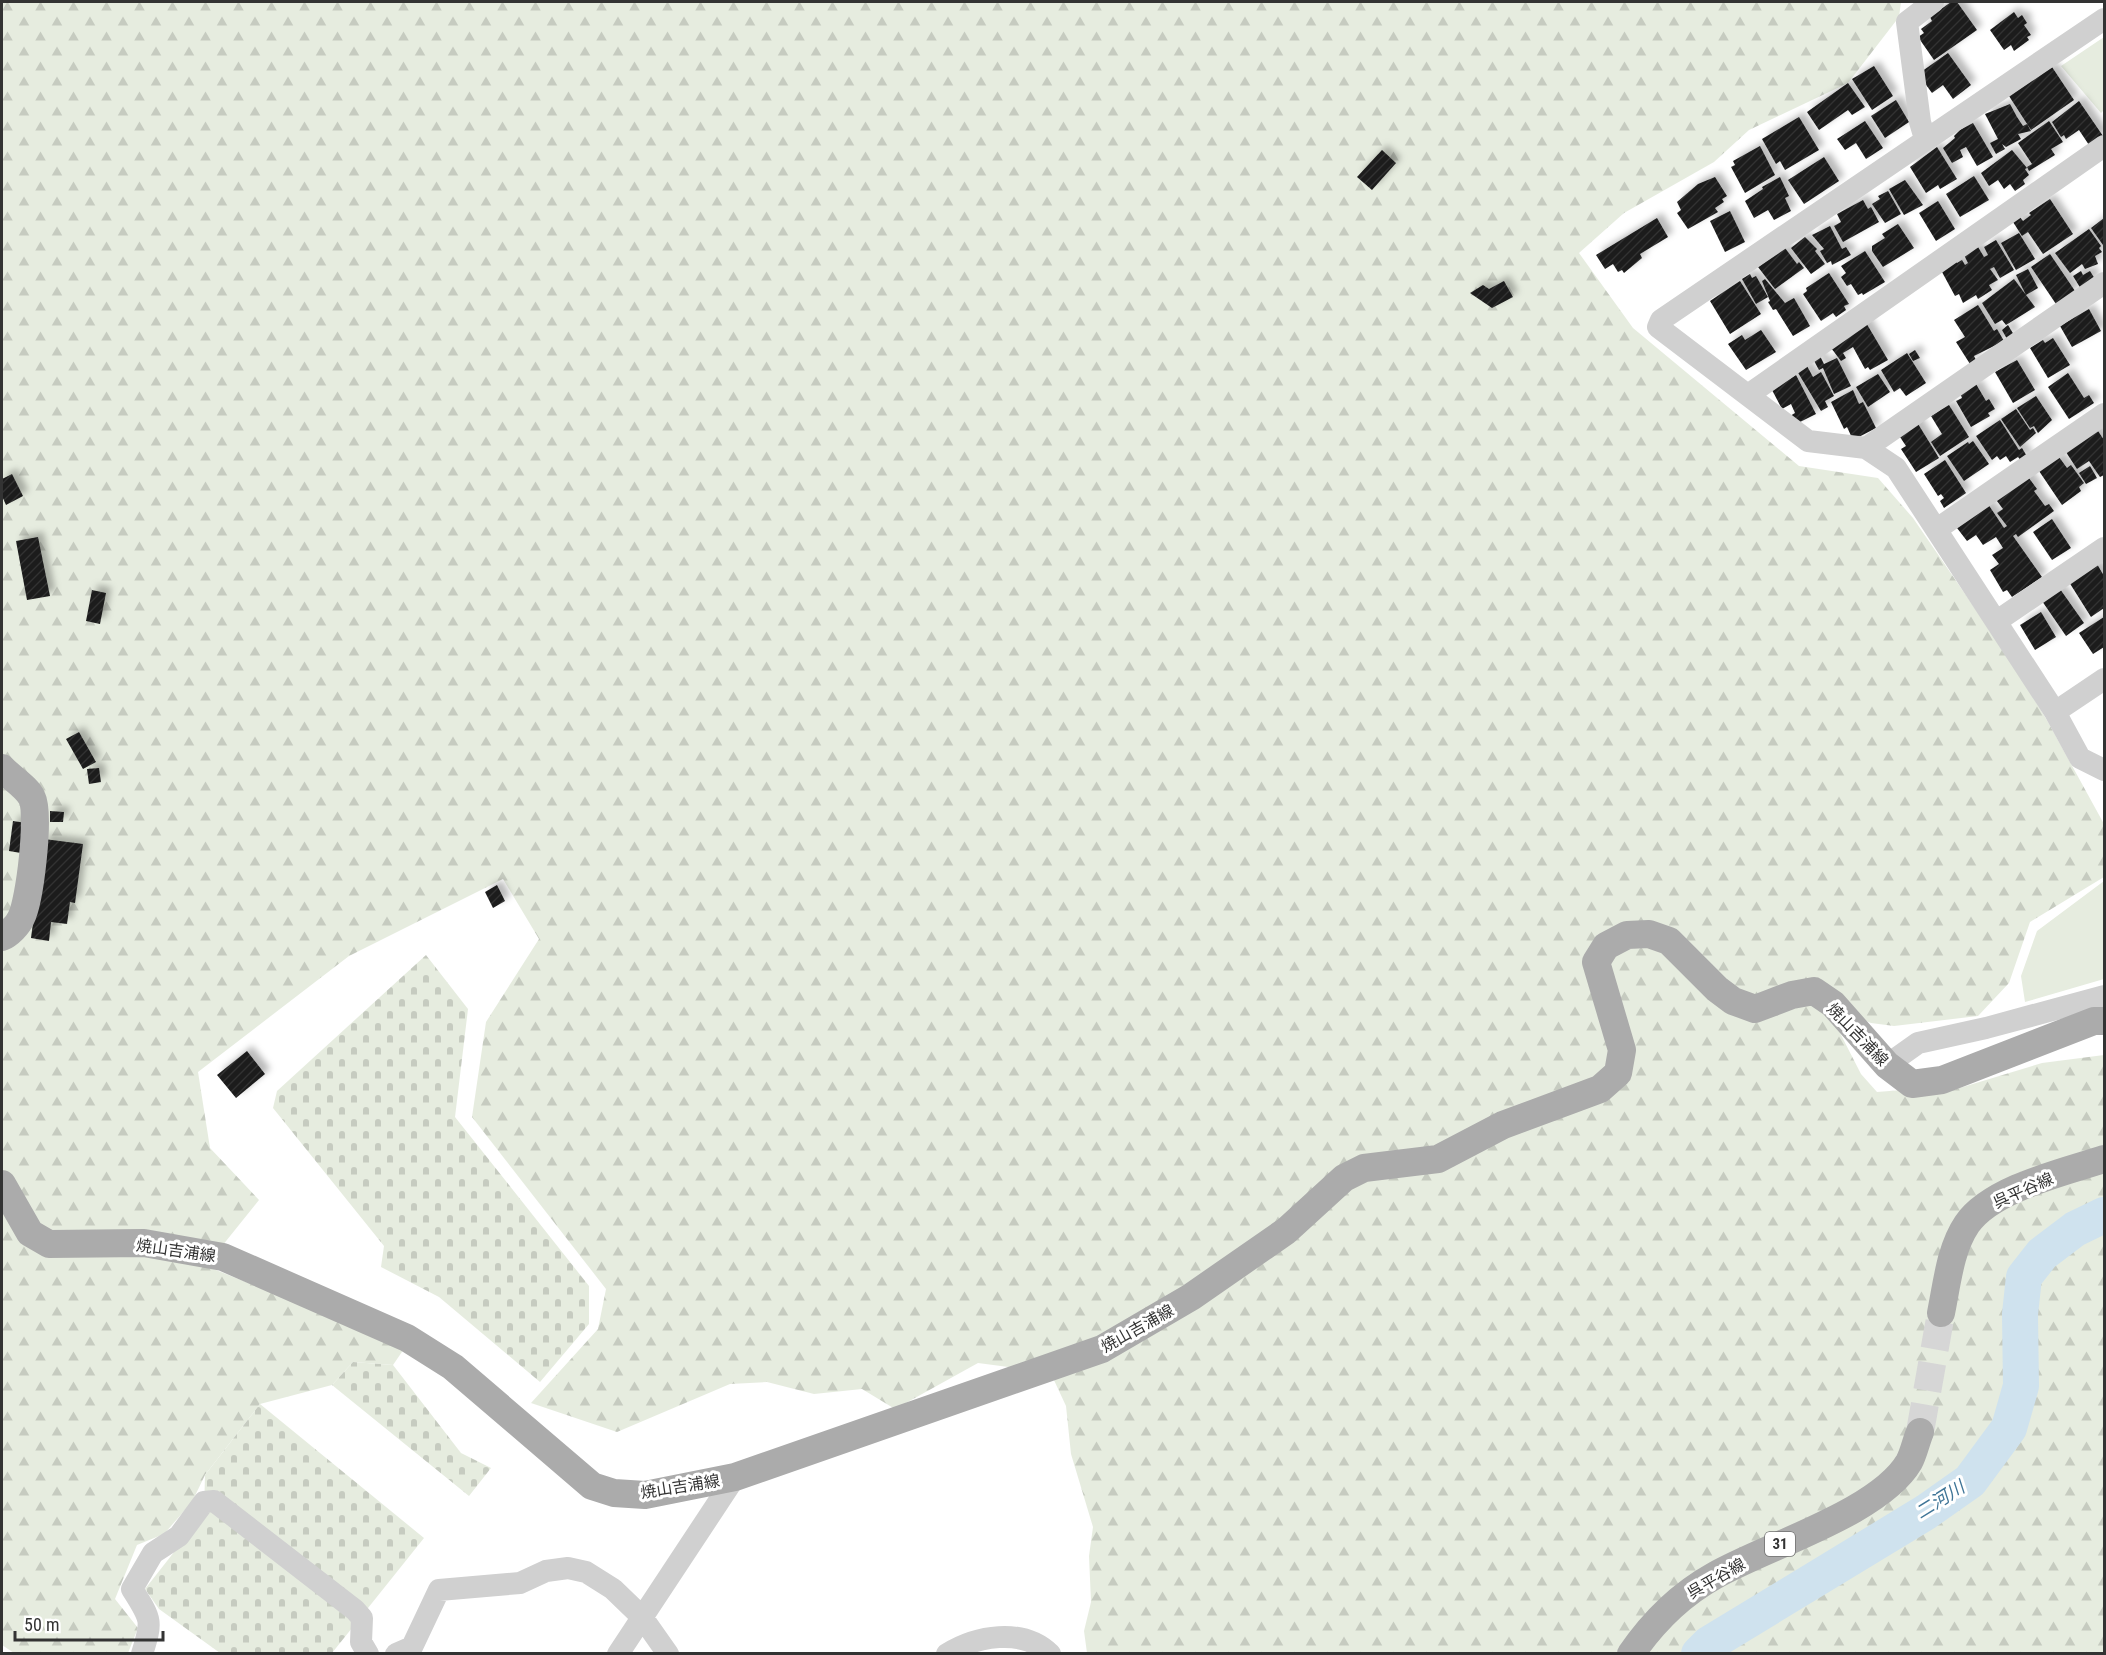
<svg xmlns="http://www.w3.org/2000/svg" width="2106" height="1655" font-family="'Roboto Condensed','Noto Sans JP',sans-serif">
<defs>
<pattern id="forest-firs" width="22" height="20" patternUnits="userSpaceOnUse" patternTransform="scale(1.5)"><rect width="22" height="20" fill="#e6ecdf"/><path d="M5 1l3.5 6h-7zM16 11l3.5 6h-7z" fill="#c6cbc0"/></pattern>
<pattern id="cemetery-stones" width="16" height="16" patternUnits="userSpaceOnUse" patternTransform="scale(1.5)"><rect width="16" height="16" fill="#e6ecdf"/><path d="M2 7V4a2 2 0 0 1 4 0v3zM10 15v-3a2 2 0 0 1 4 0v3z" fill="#c6cbc0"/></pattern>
<pattern id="building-hatch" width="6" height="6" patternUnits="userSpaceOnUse" patternTransform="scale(1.5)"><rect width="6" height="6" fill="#1a1a1a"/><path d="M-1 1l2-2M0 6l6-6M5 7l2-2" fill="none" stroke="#333"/></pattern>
<filter id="shadow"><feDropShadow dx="5.5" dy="-5.5" stdDeviation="3" flood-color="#0004"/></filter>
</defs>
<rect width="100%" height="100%" fill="#fff"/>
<path fill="url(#forest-firs)" d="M 2,2 L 1901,2 L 1899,17 L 1848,83 L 1749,130 L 1714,162 L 1624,213 L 1579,253 L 1633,328 L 1799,466 L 1878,478 L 1913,518 L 2013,664 L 2048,722 L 2104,824 L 2104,877 L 2030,922 L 2009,983 L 1978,1016 L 1894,1026 L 1871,1023 L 1844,1012 L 1840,1033 L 1861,1074 L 1877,1092 L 1902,1090 L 1943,1093 L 2042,1063 L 2104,1055 L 2104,1653 L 1087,1653 L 1084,1631 L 1091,1602 L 1089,1556 L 1093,1527 L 1071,1454 L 1066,1406 L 1053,1378 L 1039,1371 L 978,1363 L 895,1409 L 862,1389 L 814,1394 L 767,1382 L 730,1384 L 617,1432 L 531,1403 L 598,1329 L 606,1289 L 472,1117 L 486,1022 L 539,939 L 503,879 L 349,956 L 198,1072 L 210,1148 L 259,1200 L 206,1266 L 406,1346 L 393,1365 L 353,1362 L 332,1385 L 260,1404 L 205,1475 L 192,1502 L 164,1534 L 137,1545 L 115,1599 L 138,1628 L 128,1653 L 14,1653 L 2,1645 Z"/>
<path fill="url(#cemetery-stones)" d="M 426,955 L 468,1009 L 455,1117 L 589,1286 L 589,1324 L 540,1382 L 439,1297 L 381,1267 L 384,1246 L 273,1108 L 277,1091 Z
M 353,1362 L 393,1365 L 461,1453 L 491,1468 L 469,1496 L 332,1385 Z
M 260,1404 L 424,1538 L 332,1653 L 220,1653 L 159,1609 L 145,1589 L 204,1514 L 205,1475 Z"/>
<path fill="#e6ecdf" d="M 2104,37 L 2104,110 L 2101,113 L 2061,66 Z
M 2104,881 L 2104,979 L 2025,1002 L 2021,976 L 2037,931 Z"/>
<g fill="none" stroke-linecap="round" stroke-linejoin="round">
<path stroke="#cfe2ee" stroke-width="36" d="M 1699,1654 L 1709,1644 L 1926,1512 L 1970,1481 L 2009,1428 L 2021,1386 L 2020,1314 L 2024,1277 L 2042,1254 L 2075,1229 L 2104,1215"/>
</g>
<path fill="url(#building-hatch)" filter="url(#shadow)" d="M 1951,2 L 1957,2 L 1977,30 L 1934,60 L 1918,37 L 1924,33 L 1921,29 L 1932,21 L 1930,17 Z
M 2014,12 L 2018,18 L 2022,15 L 2027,23 L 2024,25 L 2031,35 L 2027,37 L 2029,40 L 2014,51 L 2011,45 L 2004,50 L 1990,30 Z
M 1948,53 L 1971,85 L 1953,99 L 1943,85 L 1932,93 L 1918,74 Z
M 1874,66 L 1893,96 L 1872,110 L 1852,79 Z
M 2052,67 L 2074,100 L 2031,130 L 2009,96 Z
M 1848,83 L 1865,107 L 1852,115 L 1848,110 L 1819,130 L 1807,112 Z
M 1896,100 L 1909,122 L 1885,138 L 1871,116 Z
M 2079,101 L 2103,136 L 2089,145 L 2079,130 L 2066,139 L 2064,135 L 2061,137 L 2052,122 Z
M 2010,104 L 2017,117 L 2023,126 L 2027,124 L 2031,131 L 2018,134 L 2021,139 L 2006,147 L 2002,144 L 2005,149 L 1996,154 L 1990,143 L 1998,139 L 1985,114 Z
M 1799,117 L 1819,150 L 1785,170 L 1780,161 L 1776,164 L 1762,139 Z
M 1865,121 L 1883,148 L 1866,159 L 1856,143 L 1845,150 L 1837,139 Z
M 2049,121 L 2063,142 L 2051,149 L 2055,155 L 2029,171 L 2027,167 L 2032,164 L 2018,143 Z
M 1973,123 L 1993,157 L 1977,166 L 1966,147 L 1960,150 L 1963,157 L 1952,163 L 1943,148 L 1955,138 L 1954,136 L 1960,130 Z
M 1760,146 L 1775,175 L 1745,193 L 1731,167 L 1735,165 L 1733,161 Z
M 1937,147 L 1957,179 L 1940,189 L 1938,185 L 1926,193 L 1910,167 Z
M 1382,150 L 1396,163 L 1372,190 L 1357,177 Z
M 2012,150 L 2027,168 L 2025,169 L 2029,175 L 2023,180 L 2025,184 L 2015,191 L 2010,184 L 2004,189 L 1998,180 L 1989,186 L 1981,173 Z
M 1824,157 L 1839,181 L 1804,204 L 1788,180 Z
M 1974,176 L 1989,200 L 1960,217 L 1946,194 Z
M 1715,177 L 1727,196 L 1722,199 L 1724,202 L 1715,208 L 1718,212 L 1688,229 L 1677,213 L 1681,210 L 1677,202 L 1698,184 Z
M 1780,177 L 1789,196 L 1785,198 L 1791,211 L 1774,220 L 1768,210 L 1754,218 L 1745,201 L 1763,189 L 1762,187 Z
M 1905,180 L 1923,205 L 1904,215 L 1889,189 Z
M 1888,191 L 1901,214 L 1885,223 L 1872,204 L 1880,199 L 1878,196 Z
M 2050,199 L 2073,234 L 2043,254 L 2028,232 L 2022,236 L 2013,222 L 2020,217 L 2023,221 L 2031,215 L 2029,213 Z
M 1863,200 L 1868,209 L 1871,207 L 1879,222 L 1843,242 L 1834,226 L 1841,222 L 1837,214 Z
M 1938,201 L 1955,229 L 1936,241 L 1919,213 Z
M 1730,211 L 1745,242 L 1725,252 L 1710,221 Z
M 1657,218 L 1668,237 L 1640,254 L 1642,258 L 1624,273 L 1622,270 L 1618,272 L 1613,264 L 1605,269 L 1596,255 Z
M 2104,218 L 2104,244 L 2103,245 L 2091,228 Z
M 1898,224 L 1914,248 L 1883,267 L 1872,251 L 1872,246 L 1885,238 L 1882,234 Z
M 1830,226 L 1842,249 L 1846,247 L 1851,255 L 1832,265 L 1831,261 L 1827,263 L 1820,251 L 1824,249 L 1812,235 Z
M 2089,229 L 2101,246 L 2099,248 L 2102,252 L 2095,256 L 2098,264 L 2085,269 L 2082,264 L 2070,273 L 2055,253 Z
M 2019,233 L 2035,259 L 2016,270 L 2001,243 Z
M 1805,237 L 1817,249 L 1815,251 L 1825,264 L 1811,274 L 1791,248 Z
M 1996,240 L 2014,270 L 2000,278 L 1994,267 L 1990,269 L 1998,280 L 1989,285 L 1992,290 L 1978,299 L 1976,295 L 1963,303 L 1959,294 L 1955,296 L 1942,272 L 1955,260 L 1957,263 L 1962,260 L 1965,265 L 1968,263 L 1964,255 L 1978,247 L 1984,257 L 1988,255 L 1984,247 Z
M 1785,248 L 1797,264 L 1799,262 L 1804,268 L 1775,289 L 1758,267 Z
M 1865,251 L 1885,282 L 1863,295 L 1862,293 L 1858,295 L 1851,284 L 1847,286 L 1841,277 L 1846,273 L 1841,266 Z
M 2050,254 L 2075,291 L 2056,304 L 2031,267 Z
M 2028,269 L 2038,288 L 2026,295 L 2016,275 Z
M 2081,271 L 2083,275 L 2090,271 L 2095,279 L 2081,289 L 2073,276 Z
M 1829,273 L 1849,304 L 1844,306 L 1846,310 L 1836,317 L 1833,313 L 1821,321 L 1803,294 L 1807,291 L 1806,288 Z
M 1750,274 L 1752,278 L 1756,276 L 1768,297 L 1756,304 L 1742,279 Z
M 1765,279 L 1785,303 L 1794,298 L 1810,326 L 1793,336 L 1776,309 L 1773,310 L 1768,302 L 1770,301 L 1762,281 Z
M 2014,279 L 2035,307 L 2006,325 L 2002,320 L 1995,324 L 1982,303 Z
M 1504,281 L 1513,297 L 1492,308 L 1470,293 L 1483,285 L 1489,289 Z
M 1740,281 L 1761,314 L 1730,334 L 1710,301 Z
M 1978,305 L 1994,331 L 1997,329 L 2004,341 L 1974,356 L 1976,360 L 1970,364 L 1956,342 L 1965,337 L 1954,320 Z
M 2089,309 L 2101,331 L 2072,347 L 2060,326 Z
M 1865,321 L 1888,360 L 1870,370 L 1868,367 L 1865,369 L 1853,347 L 1843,353 L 1846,358 L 1841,361 L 1828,344 Z
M 2008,325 L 2014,335 L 2007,339 L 2002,330 Z
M 1761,330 L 1776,352 L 1746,370 L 1728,344 L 1742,335 L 1745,340 Z
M 2053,338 L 2070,365 L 2048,378 L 2030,348 L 2043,340 L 2045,343 Z
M 1915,350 L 1920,358 L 1913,361 L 1909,354 Z
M 1907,353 L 1926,383 L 1906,396 L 1900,388 L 1894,392 L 1881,370 Z
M 1820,356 L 1824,364 L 1837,358 L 1851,386 L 1834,394 L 1823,368 L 1819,370 L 1813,359 Z
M 2017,360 L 2035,390 L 2013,403 L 1995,372 Z
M 1807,366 L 1813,377 L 1821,372 L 1834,396 L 1825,401 L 1828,407 L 1821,411 L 1797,371 Z
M 2068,373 L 2084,398 L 2089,395 L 2094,403 L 2069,419 L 2048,387 Z
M 1878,374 L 1890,392 L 1868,407 L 1856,387 Z
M 1796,375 L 1816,414 L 1794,425 L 1790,416 L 1795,413 L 1791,404 L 1782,409 L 1772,390 Z
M 1976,384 L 1986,401 L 1989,399 L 1995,409 L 1988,413 L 1990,416 L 1971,427 L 1956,401 L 1962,398 L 1960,393 Z
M 1853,390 L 1859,404 L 1863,402 L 1876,428 L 1853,440 L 1847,427 L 1844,429 L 1831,402 Z
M 2036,396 L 2052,420 L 2038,433 L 2034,426 L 2030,428 L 2017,408 Z
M 1949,405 L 1969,437 L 1940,456 L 1931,442 L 1942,434 L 1931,416 Z
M 2016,409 L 2030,430 L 2033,428 L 2036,433 L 2020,447 L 2001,419 Z
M 1915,419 L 1939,458 L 1916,472 L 1901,449 L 1906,446 L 1896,431 Z
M 2000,420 L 2019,450 L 2022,448 L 2028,458 L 2022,462 L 2018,457 L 2010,462 L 2006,456 L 2000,460 L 1997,456 L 1992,460 L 1976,436 Z
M 2096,428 L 2104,440 L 2104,475 L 2100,477 L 2089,461 L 2077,469 L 2064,449 Z
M 1973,441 L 1989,464 L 1964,481 L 1947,456 L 1968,442 L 1969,444 Z
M 2059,457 L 2067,468 L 2071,465 L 2084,483 L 2079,487 L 2081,491 L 2062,505 L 2039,471 Z
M 1945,460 L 1966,493 L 1944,508 L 1940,501 L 1944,498 L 1941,494 L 1938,496 L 1924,474 Z
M 2090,466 L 2097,478 L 2086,484 L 2079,473 Z
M 12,474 L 23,496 L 6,505 L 2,496 L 2,479 Z
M 2026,474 L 2037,489 L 2034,491 L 2045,506 L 2049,504 L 2054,511 L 2018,537 L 2016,534 L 2013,536 L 2042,577 L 2012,597 L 2007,590 L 2003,592 L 1990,570 L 1999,564 L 1992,555 L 2003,548 L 1996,537 L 1983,545 L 1976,535 L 1967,541 L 1957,528 L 1988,504 L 2004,528 L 2007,526 L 1997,513 L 2003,509 L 1994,497 Z
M 2052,519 L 2071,548 L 2052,560 L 2033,532 Z
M 38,537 L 50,596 L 27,600 L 16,541 Z
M 2097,564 L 2104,576 L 2104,608 L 2091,617 L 2069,582 Z
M 2060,589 L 2084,623 L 2066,636 L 2042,601 Z
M 92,590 L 106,593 L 100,624 L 86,621 Z
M 2041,612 L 2056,637 L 2035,650 L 2020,625 Z
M 2104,617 L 2104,647 L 2093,654 L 2079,633 Z
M 79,732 L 96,762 L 83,769 L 66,739 Z
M 99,768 L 101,782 L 89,784 L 87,769 Z
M 50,811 L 64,812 L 63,822 L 50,822 Z
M 13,821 L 26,823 L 21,853 L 9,851 Z
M 44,839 L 83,844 L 75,903 L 70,902 L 67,924 L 51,922 L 49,941 L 31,938 Z
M 497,885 L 505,901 L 493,908 L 485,892 Z
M 247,1051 L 265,1074 L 236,1098 L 217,1075 Z"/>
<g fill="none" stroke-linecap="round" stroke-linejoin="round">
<path stroke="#d6d6d6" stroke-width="28" stroke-dasharray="28 14" stroke-linecap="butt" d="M 1920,1432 L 1941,1313"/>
<path stroke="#d0d0d0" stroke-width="22" d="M 2104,19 L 1661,320 L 1658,327 L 1808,441 L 1866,448 L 2104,283
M 1925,139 L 1920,122 L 1907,22 L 1933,2
M 1748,395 L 2104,146
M 1866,448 L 1896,468 L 2055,712 L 2080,758 L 2104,770
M 1937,529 L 2104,414
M 1997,621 L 2104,548
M 2055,712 L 2104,679
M 1887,1065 L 1918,1043 L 1986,1028 L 2104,996
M 142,1654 C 153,1620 151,1619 132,1589 L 153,1553 L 179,1536 L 204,1502 L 214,1501 L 355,1610 L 362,1618 L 361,1642 L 368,1654
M 396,1654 L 412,1647 L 439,1590 L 520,1583 L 546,1571 L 568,1568 L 586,1572 L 613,1589 L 642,1617 L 668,1654
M 618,1654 L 735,1477
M 947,1654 C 976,1636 1022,1627 1050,1654"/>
<path stroke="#ababab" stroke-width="28" d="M 2,768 C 10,777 27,787 32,798 C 40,814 30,901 21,918 C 18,925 9,934 2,937
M 2,1184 L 30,1233 L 49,1244 L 144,1243 L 223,1257 L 407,1338 L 453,1367 L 592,1486 L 614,1493 L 645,1495 L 735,1477 L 1102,1349 L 1191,1297 L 1286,1231 L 1344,1178 L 1364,1168 L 1438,1159 L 1503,1125 L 1600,1089 L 1618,1073 L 1622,1050 L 1596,962 L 1606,946 L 1627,935 L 1649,934 L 1669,941 L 1717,989 L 1733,1001 L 1755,1009 L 1792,995 L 1814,991 L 1833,1004 L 1887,1065 L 1912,1084 L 1942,1080 L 2094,1021 L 2104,1021
M 1941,1313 C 1947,1284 1950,1249 1967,1224 C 1992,1188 2065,1172 2104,1159
M 1631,1654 C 1653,1622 1680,1595 1714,1576 C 1766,1546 1879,1513 1909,1462 C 1914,1453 1916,1441 1920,1432"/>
</g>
<g text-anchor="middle" stroke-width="6" stroke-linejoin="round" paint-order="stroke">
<rect fill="#fff" stroke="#707070" stroke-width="1.5" x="1765" y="1532" width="30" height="24" rx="4.5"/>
<g font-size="15" font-weight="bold" fill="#333">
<text x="1780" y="1549">31</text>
</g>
<g font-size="16" fill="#333" stroke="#fff">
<text transform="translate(1858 1034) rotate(46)" y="6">焼山吉浦線</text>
<text transform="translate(2023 1190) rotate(-24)" y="6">呉平谷線</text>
<text transform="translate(176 1250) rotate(8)" y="6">焼山吉浦線</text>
<text transform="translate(1137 1328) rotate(-29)" y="6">焼山吉浦線</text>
<text transform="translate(680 1486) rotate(-9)" y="6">焼山吉浦線</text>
<text transform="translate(1716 1578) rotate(-30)" y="6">呉平谷線</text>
</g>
<g font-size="18" font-style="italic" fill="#3f7597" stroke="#fff">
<text transform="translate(1940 1500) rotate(-32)" y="6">二河川</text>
</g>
</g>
<rect width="2106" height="1655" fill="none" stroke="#333333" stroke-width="6"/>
<path d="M15 1631v9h148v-9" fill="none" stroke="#333333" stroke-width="3"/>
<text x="24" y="1631" font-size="18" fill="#333333" stroke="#ffffff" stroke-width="4.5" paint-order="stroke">50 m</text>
</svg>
